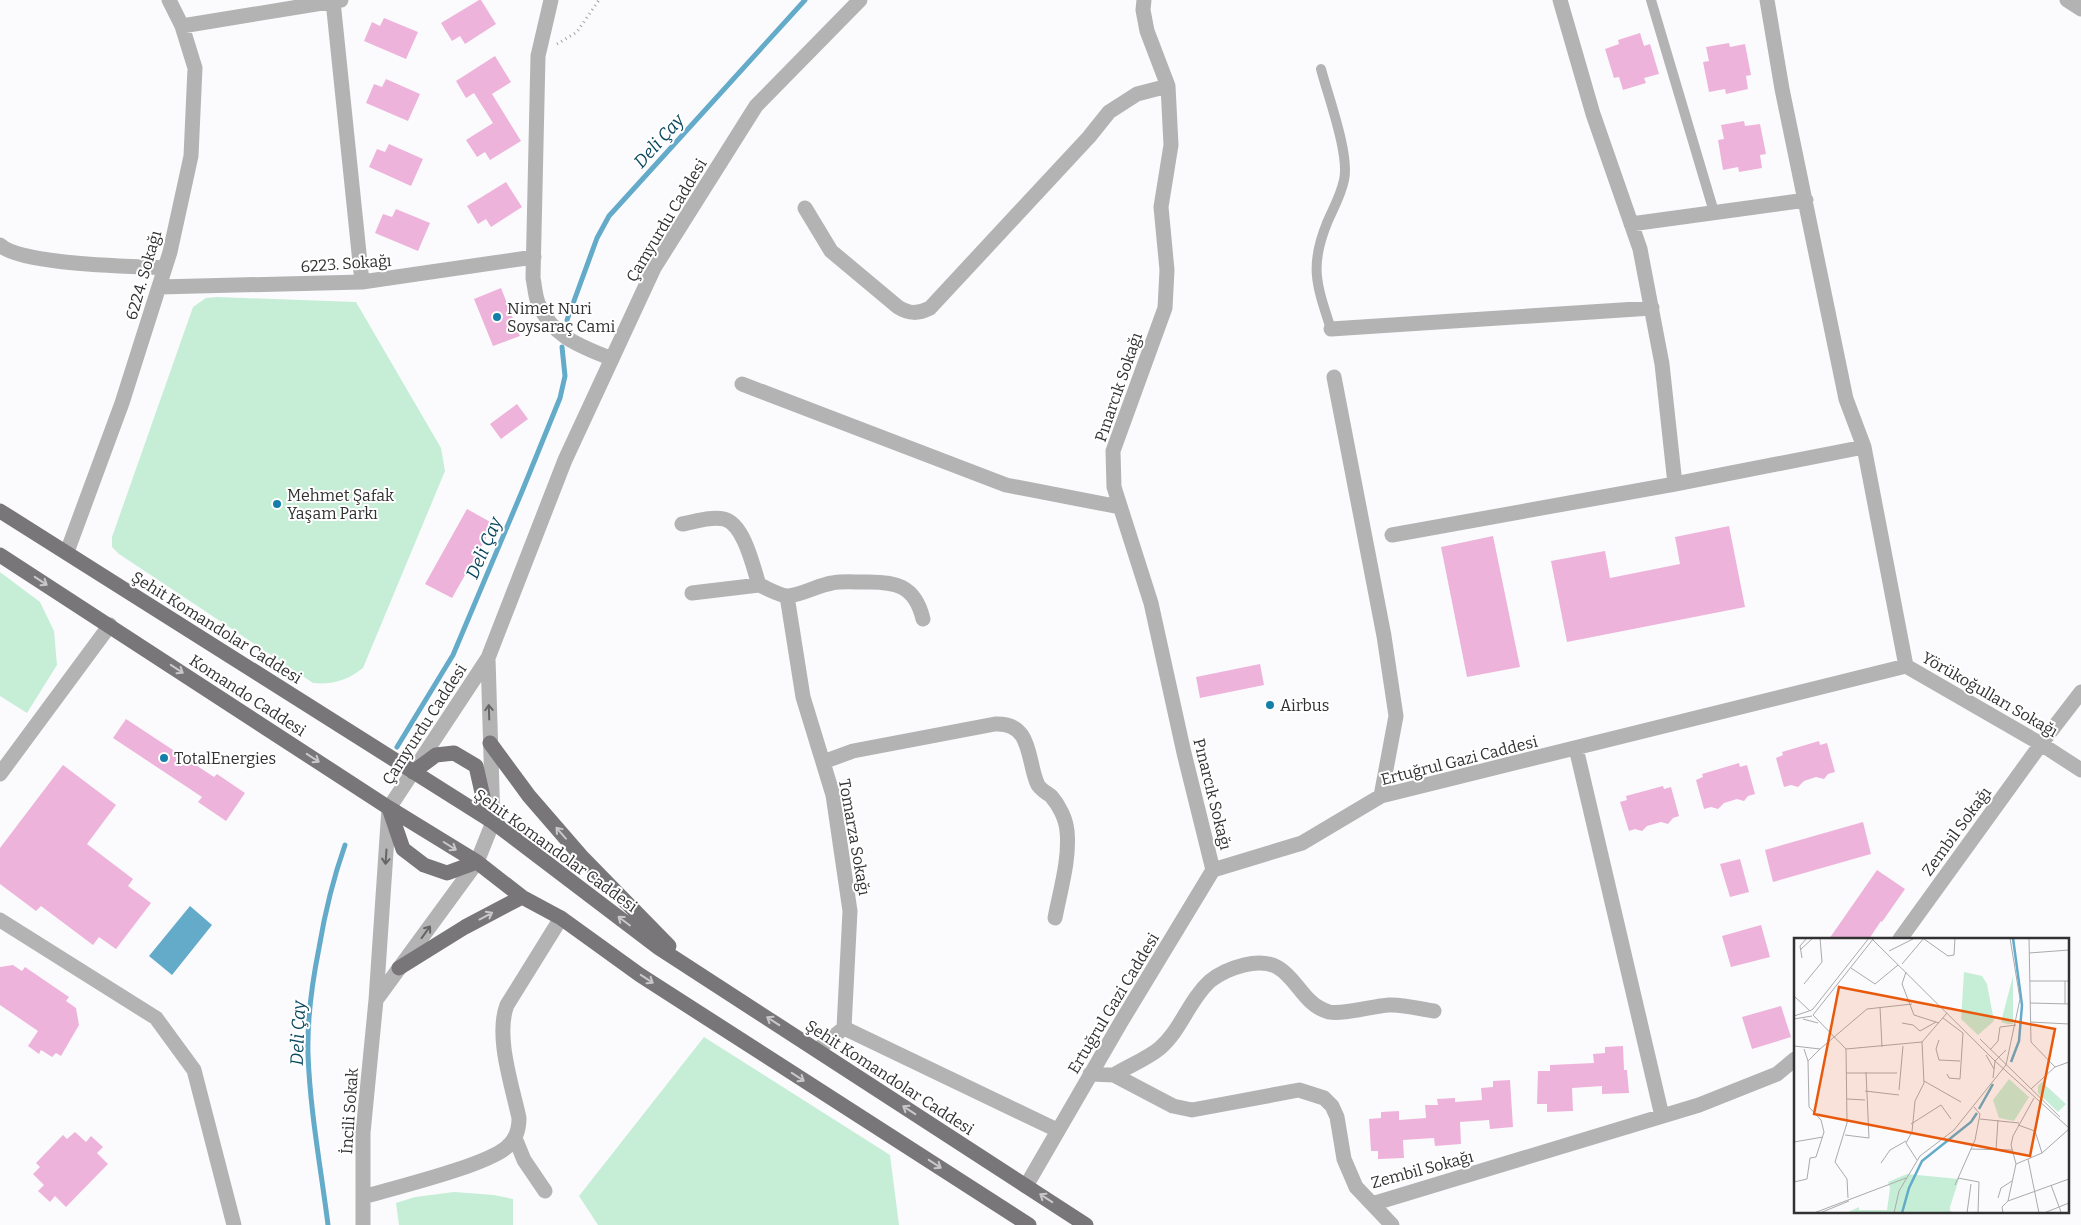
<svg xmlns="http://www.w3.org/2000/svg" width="2081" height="1225" font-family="Bitter,serif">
<rect width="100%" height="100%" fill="#fbfbfe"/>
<path fill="#c6eed7" d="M 217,297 L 356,302 L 441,448 L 445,471 L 363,668 C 348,680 333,685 313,683 L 119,554 L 112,547 L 112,537 L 193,307 L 206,298 Z
M 0,572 L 40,602 L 54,631 L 57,665 L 27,713 L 0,696 Z
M 704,1037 L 890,1155 L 899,1225 L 598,1225 L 579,1196 Z
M 454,1192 L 494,1195 L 513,1199 L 513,1225 L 399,1225 L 396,1203 L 415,1197 Z"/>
<path fill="#63abc9" d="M 190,906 L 212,925 L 172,975 L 149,956 Z"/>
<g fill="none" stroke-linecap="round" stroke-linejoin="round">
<path stroke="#63abc9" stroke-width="5" d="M 567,320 L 597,238 L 609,216 L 805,0
M 397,747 L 453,655 L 523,489 L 560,398 L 565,376 L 562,347
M 328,1225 C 321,1169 310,1111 308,1054 C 307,1018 312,983 319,948 C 325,912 333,879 345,845"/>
</g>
<path fill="#eeb3da" d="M 479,0 L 481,0 L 496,24 L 465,44 L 460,36 L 452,41 L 441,23 Z
M 384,18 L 418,32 L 406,59 L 364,41 L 372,22 L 380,26 Z
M 1640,33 L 1644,46 L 1650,44 L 1659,74 L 1644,78 L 1646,83 L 1623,90 L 1619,77 L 1614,78 L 1605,49 L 1619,44 L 1618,40 Z
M 1729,43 L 1730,47 L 1745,44 L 1751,75 L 1746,76 L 1748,89 L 1726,94 L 1725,89 L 1709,92 L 1703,62 L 1709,61 L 1706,47 Z
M 495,56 L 511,82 L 492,94 L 521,141 L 490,160 L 485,152 L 477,157 L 466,140 L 493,123 L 474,93 L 466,98 L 456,81 Z
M 386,79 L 420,94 L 408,121 L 366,103 L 374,84 L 382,87 Z
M 1744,121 L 1745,126 L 1760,124 L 1766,154 L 1760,155 L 1762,168 L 1739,172 L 1738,167 L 1723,170 L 1718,140 L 1724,139 L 1721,125 Z
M 389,144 L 423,159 L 411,186 L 369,167 L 377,149 L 385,152 Z
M 506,182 L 522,207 L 491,227 L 486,219 L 478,224 L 467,206 Z
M 396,209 L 430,223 L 418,251 L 375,233 L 383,214 L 392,217 Z
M 501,288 L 520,336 L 493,346 L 474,299 Z
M 517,404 L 528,419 L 501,439 L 490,424 Z
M 467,509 L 494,524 L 452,598 L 425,584 Z
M 1729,526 L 1745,607 L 1567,642 L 1551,561 L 1605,551 L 1610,578 L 1680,564 L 1675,537 Z
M 1493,536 L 1520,667 L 1467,677 L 1441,547 Z
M 1260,664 L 1264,685 L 1200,698 L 1196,677 Z
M 126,719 L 214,777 L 217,774 L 245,793 L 226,821 L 198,802 L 202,797 L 113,738 Z
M 1819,741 L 1820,745 L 1827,743 L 1835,772 L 1828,774 L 1824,779 L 1816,777 L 1804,781 L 1798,787 L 1791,785 L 1784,787 L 1776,758 L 1783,755 L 1782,752 Z
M 1739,763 L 1740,767 L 1747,765 L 1755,794 L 1748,796 L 1744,801 L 1737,799 L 1724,803 L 1718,809 L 1711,807 L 1704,809 L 1696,780 L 1703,777 L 1702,774 Z
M 63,765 L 116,805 L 87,844 L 133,879 L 128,886 L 151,903 L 116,949 L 99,937 L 93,945 L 41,906 L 36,911 L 0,884 L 0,848 Z
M 1663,786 L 1664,789 L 1671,787 L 1679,816 L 1673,818 L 1668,824 L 1661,822 L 1647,826 L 1642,831 L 1635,829 L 1629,831 L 1620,802 L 1627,800 L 1626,796 Z
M 1863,822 L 1871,854 L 1773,882 L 1765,850 Z
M 1740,859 L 1749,892 L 1730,897 L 1720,864 Z
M 1877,870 L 1905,889 L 1882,922 L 1881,921 L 1869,939 L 1829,939 Z
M 1761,925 L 1770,957 L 1731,967 L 1722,936 Z
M 13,965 L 22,971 L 25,967 L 69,997 L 66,1001 L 76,1008 L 79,1025 L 61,1056 L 56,1053 L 52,1057 L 41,1050 L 39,1054 L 28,1046 L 38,1031 L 0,1005 L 0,967 Z
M 1781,1006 L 1791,1037 L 1752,1049 L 1742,1017 Z
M 1623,1046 L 1624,1070 L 1627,1070 L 1629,1093 L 1602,1094 L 1602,1086 L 1572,1088 L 1573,1111 L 1547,1112 L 1547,1104 L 1537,1104 L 1538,1071 L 1550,1071 L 1550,1065 L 1594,1063 L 1593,1054 L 1605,1053 L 1605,1047 Z
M 1510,1080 L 1513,1127 L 1490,1129 L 1489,1120 L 1460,1122 L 1461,1144 L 1435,1146 L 1434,1138 L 1403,1140 L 1404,1158 L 1378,1159 L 1378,1151 L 1371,1151 L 1369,1119 L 1381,1118 L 1381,1112 L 1399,1111 L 1399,1120 L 1426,1118 L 1425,1105 L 1438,1105 L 1437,1099 L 1455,1098 L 1455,1102 L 1482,1100 L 1481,1088 L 1493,1087 L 1493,1081 Z
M 75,1132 L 86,1142 L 91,1136 L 103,1147 L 97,1153 L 108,1164 L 66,1207 L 55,1196 L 50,1202 L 38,1191 L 44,1185 L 33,1174 L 40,1167 L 36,1163 L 63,1135 L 67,1139 Z"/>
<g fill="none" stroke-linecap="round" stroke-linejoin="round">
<path stroke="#a2a2a4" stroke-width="3" stroke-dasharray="1 4" stroke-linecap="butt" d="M 557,44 L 577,32 L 599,0"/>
<path stroke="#b4b3b4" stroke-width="10" d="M 1651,0 L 1714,212
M 1321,69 C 1328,96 1350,155 1344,180 C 1341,195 1333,209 1327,223 C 1309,267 1317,286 1331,329"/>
<path stroke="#b4b3b4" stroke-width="15" d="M 551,0 L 538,56 L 533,278 C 535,287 535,297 539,305 C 554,338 581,346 612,359
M 1144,0 L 1143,10 L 1147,31 L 1168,86 L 1171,145 L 1161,207 L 1167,270 L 1165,308 L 1113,451 L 1114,487 L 1151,603 L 1184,753 L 1213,870
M 1560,0 L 1593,114 L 1640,249 L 1662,364 L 1675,484
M 1767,0 L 1782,89 L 1846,399 L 1864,447 L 1906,666
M 2067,0 L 2081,9
M 333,1 L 362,282
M 182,26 L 341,0
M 805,208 L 831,251 L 898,307 C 909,314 918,314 930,308 L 1089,137 L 1109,112 L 1137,94 L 1168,86
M 1631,224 L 1806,200
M 0,245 C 21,265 132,266 165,268
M 159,287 L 362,282 L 534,257
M 1331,329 L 1652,308
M 1334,377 L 1384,636 L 1396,716 L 1381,796
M 742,384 L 1006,485 L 1120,507
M 682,524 C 694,522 711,516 724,519 C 744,524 753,566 759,585 C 767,588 780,596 788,596 C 801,595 819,585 832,583 C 842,581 853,582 863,582 C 895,581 915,585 923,619
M 1392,535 L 1675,484 L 1864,447
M 67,552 L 122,403 L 170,252 L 191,156 L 195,68 L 182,26 L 169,0
M 692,593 L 759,585
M 787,596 L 803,697 L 833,795 L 850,911 L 844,1028
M 1906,666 L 2041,744 L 2081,770
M 1576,748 L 1662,1116
M 823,762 L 853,751 L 995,724 C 1032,722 1027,759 1037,783 C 1039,789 1046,792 1051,796 C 1059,805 1066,819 1067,831 C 1070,859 1060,891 1055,918
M 0,774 L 110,625
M 0,920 L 156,1018 L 194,1070 L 234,1225
M 1900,939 L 2041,744 L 2081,692
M 376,1000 L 477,862 L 493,822 L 488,658
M 844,1028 L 1057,1130
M 817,1050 L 844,1028
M 1090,1074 L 1114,1075 L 1173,1106 L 1192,1110 L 1299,1090 L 1324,1098 L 1332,1106 L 1337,1117 L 1344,1159 L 1356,1187 L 1392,1225
M 1114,1075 C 1128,1066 1147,1059 1160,1048 C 1181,1030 1189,1000 1210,981 C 1220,973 1232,968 1244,965 C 1295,952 1293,1002 1329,1012 C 1342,1015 1373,1006 1389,1005 C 1403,1004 1420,1009 1434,1011
M 515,1138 L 524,1160 L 545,1191
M 1026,1186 L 1121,1022 L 1213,870 L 1302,843 L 1381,796 L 1906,666
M 363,1197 C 394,1188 489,1165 508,1146 C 516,1139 519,1129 519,1118 C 512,1085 495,1036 507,1005 L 561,918
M 1372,1204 L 1699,1105 L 1777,1074 L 1795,1059
M 363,1225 L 363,1133 L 376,1000 L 389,808 L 488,658 L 565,460 L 654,268 L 756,106 L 860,0"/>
<path stroke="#787678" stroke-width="15" d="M 0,511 L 493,822 L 659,948 L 1086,1225
M 0,555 L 389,808 L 477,862 L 522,897 L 561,918 L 640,975 L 1029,1225
M 490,743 L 529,796 L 581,856 L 669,946
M 413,772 L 436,755 L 454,753 L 476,766 L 488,819
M 389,808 L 403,849 L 424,865 L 447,873 L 477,862
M 399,968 L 465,927 L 522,897"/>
</g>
<defs><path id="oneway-shaft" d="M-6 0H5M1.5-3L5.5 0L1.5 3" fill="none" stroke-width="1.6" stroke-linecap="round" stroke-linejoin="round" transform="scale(1.25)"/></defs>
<g stroke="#c9c8c9">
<use href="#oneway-shaft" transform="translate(41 581) rotate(33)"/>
<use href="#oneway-shaft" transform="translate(177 669) rotate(33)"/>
<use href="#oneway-shaft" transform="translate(313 758) rotate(33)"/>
<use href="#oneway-shaft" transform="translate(561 833) rotate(-131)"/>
<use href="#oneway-shaft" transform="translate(450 846) rotate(32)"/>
<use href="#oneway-shaft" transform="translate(486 916) rotate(-28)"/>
<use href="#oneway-shaft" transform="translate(624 921) rotate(-143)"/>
<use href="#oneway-shaft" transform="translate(647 979) rotate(33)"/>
<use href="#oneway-shaft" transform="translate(773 1021) rotate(-147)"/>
<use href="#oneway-shaft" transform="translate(798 1077) rotate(33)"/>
<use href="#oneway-shaft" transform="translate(909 1110) rotate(-147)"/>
<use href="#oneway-shaft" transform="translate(935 1164) rotate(33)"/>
<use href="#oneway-shaft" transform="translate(1046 1198) rotate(-147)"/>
</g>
<g stroke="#656566">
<use href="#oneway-shaft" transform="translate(489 712) rotate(-92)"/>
<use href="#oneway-shaft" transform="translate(386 857) rotate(94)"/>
<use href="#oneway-shaft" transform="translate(426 932) rotate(-54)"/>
</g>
<g fill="#147fa8" stroke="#fff" stroke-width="2">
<circle cx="497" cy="317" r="5"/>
<circle cx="277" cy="504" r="5"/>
<circle cx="1270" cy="705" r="5"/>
<circle cx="164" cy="758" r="5"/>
</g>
<g text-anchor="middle" stroke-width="4" stroke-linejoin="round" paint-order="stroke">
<g font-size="16" fill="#313132" stroke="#fff">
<text transform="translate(666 220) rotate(-59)" y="6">Çamyurdu Caddesi</text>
<text transform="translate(346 263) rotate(-4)" y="6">6223. Sokağı</text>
<text transform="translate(143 275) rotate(-74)" y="6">6224. Sokağı</text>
<text transform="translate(1118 387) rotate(-71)" y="6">Pınarcık Sokağı</text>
<text transform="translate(217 627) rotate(32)" y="6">Şehit Komandolar Caddesi</text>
<text transform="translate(1990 694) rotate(30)" y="6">Yörükoğulları Sokağı</text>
<text transform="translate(248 695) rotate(33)" y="6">Komando Caddesi</text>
<text transform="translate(424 724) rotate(-57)" y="6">Çamyurdu Caddesi</text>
<text transform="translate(1459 760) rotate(-14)" y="6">Ertuğrul Gazi Caddesi</text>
<text transform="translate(1213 794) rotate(76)" y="6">Pınarcık Sokağı</text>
<text transform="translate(1956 831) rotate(-54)" y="6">Zembil Sokağı</text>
<text transform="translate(855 837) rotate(80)" y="6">Tomarza Sokağı</text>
<text transform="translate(556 850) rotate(36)" y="6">Şehit Komandolar Caddesi</text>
<text transform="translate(1113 1003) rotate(-59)" y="6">Ertuğrul Gazi Caddesi</text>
<text transform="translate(890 1077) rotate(33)" y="6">Şehit Komandolar Caddesi</text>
<text transform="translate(349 1111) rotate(-86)" y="6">İncili Sokak</text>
<text transform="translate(1422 1169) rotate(-15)" y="6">Zembil Sokağı</text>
</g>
<g font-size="16" fill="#313132" stroke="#fff" text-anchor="start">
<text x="507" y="314">Nimet Nuri<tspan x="507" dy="18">Soysaraç Cami</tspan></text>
<text x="287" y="501">Mehmet Şafak<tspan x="287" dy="18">Yaşam Parkı</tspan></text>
<text x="1280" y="711">Airbus</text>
<text x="174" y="764">TotalEnergies</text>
</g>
<g font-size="18" font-style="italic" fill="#0a495e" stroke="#fff">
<text transform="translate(659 141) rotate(-48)" y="6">Deli Çay</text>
<text transform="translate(484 548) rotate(-67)" y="6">Deli Çay</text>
<text transform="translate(298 1033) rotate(-88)" y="6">Deli Çay</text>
</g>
</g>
<g transform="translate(1794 938)">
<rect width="275" height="275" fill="#fbfbfe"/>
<path d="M 170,34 L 188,38 L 193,46 L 200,83 L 184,97 L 167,81 ZM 219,38 L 219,86 L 213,86 L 207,84 ZM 215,141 L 235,159 L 220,183 L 205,180 L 199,162 ZM 248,144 L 272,166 L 264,174 L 244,155 L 244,148 ZM 113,236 L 165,241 L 156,269 L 156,273 L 163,275 L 52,275 L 65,269 L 65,272 L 93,272 L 96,250 L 94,244 Z" fill="#c6eed7"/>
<path fill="none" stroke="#63abc9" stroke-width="2.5" d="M 217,124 L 225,103 L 228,67 L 219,0M 185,171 L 199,146M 108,275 L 115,250 L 128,223 L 177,184 L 183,175"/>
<path fill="none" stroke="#aaaaac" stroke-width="1" d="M 77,0 L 202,124 L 275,190M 235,0 L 237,104 L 261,129M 130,1 L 154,18 L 160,17 L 161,0M 6,12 L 19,0M 95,13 L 119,1M 235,15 L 275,12M 8,20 L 6,8 L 13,0M 108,26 L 130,0M 57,30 L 81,46 L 104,27M 112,34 L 108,46 L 120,77 L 145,85M 236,43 L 275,43M 10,46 L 28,24 L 26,0M 0,58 L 16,73 L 19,71 L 75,0M 236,65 L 275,66M 271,66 L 271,43M 86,69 L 88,109M 0,78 L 15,73M 149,80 L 169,95M 0,81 L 18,78M 9,81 L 24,85M 236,84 L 275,86M 108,85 L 119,87 L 126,93 L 142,84M 186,101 L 266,179M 145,102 L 142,111 L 145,122 L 166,123M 0,108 L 26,111 L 73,71 L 118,66M 52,111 L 53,185 L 41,224 L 53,241 L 54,260M 52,111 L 19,77 L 80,0M 52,111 L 128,104 L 153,75M 196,112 L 204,103 L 206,89 L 222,87M 192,117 L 200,131M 14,123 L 26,111M 52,135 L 103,135M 153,136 L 155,140 L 166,141M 199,140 L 201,123 L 212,112M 166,141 L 169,95M 130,143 L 167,164M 237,151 L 261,129 L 275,124M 105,152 L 109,108M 71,153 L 105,157M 53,161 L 71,162M 186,181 L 225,185M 117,186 L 147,167 L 157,181M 224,187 L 241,193 L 248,215M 51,197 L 75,200 L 72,134M 0,204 L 29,199M 177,211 L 218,212M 202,212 L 204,182M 234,221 L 245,275M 123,222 L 112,205 L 118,194 L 121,163 L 130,145 L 128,104M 87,225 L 96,212 L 112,203M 222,226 L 248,215 L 275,191M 164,240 L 185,244 L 184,275M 0,244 L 13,241 L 16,220 L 22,219 L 30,194 L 27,182 L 15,169 L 14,123 L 10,111M 161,247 L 181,202 L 186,176 L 180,169M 257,247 L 267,274M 204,260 L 207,250 L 218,243M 214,263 L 222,226 L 217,207 L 219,198 L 240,160M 20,275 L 112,240M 26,275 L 55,263M 100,275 L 105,253 L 126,218 L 160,192 L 212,127 L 226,61 L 216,0M 173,275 L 177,246M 209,275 L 208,269 L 214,263 L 275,241M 250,275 L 275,265"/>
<path fill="#e8590c" fill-opacity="0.15" stroke="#e8590c" stroke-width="2.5" d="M 45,49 L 261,91 L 236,218 L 20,176 Z"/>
<rect width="275" height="275" fill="none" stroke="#313132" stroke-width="2.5"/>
</g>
</svg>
